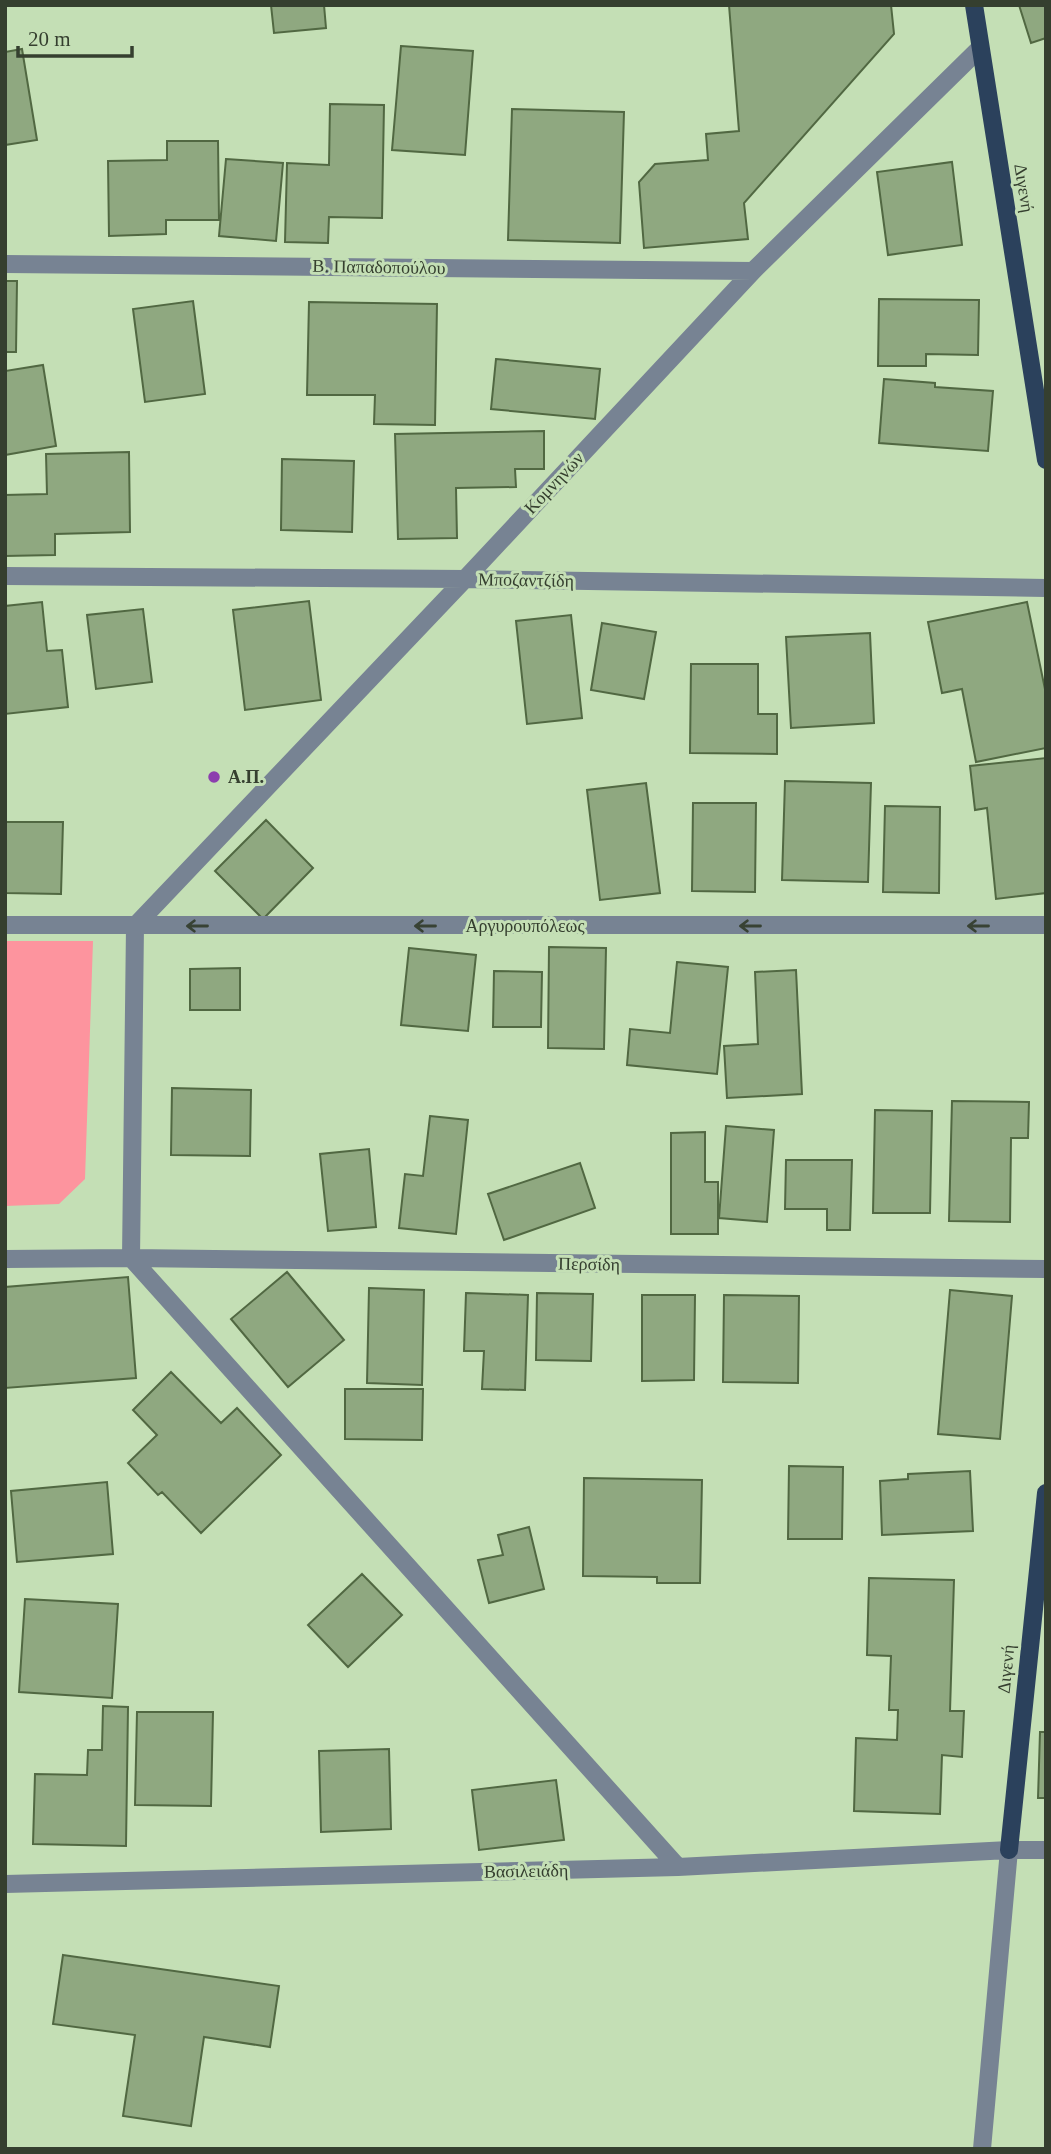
<svg xmlns="http://www.w3.org/2000/svg" width="1051" height="2154" font-family="Georgia,serif">
<rect width="100%" height="100%" fill="#c4dfb5"/>
<path fill="#fd949e" d="M 5,941 L 93,941 L 85,1179 L 59,1204 L 5,1206 Z"/>
<path fill="#8fa880" stroke="#516842" stroke-width="2" d="M 271,5 L 324,5 L 326,28 L 274,33 Z
M 729,5 L 891,5 L 894,34 L 744,203 L 748,239 L 644,248 L 639,182 L 655,164 L 708,160 L 706,134 L 739,131 Z
M 1019,5 L 1046,5 L 1046,38 L 1031,43 Z
M 401,46 L 473,51 L 465,155 L 392,150 Z
M 22,49 L 37,140 L 5,145 L 5,52 Z
M 330,104 L 384,105 L 382,218 L 329,217 L 328,243 L 285,242 L 287,163 L 329,165 Z
M 512,109 L 624,112 L 620,243 L 508,240 Z
M 167,141 L 218,141 L 219,220 L 166,220 L 166,234 L 109,236 L 108,161 L 167,160 Z
M 226,159 L 283,163 L 276,241 L 219,236 Z
M 952,162 L 962,245 L 888,255 L 877,172 Z
M 5,281 L 17,281 L 16,352 L 5,352 Z
M 879,299 L 979,300 L 978,355 L 926,354 L 926,366 L 878,366 Z
M 193,301 L 205,394 L 145,402 L 133,309 Z
M 309,302 L 437,304 L 435,425 L 374,424 L 375,395 L 307,395 Z
M 496,359 L 600,369 L 595,419 L 491,409 Z
M 43,365 L 56,446 L 5,455 L 5,371 Z
M 884,379 L 935,383 L 935,387 L 993,391 L 988,451 L 879,443 Z
M 544,431 L 544,469 L 515,469 L 516,487 L 456,488 L 457,538 L 398,539 L 395,434 Z
M 129,452 L 130,532 L 55,534 L 55,555 L 5,556 L 5,495 L 47,494 L 46,454 Z
M 282,459 L 354,461 L 352,532 L 281,530 Z
M 309,601 L 321,700 L 245,710 L 233,610 Z
M 42,602 L 47,651 L 62,650 L 68,707 L 5,714 L 5,606 Z
M 1027,602 L 1046,694 L 1046,748 L 976,762 L 962,689 L 942,693 L 928,622 Z
M 143,609 L 152,682 L 96,689 L 87,615 Z
M 571,615 L 582,718 L 527,724 L 516,621 Z
M 602,623 L 656,632 L 644,699 L 591,690 Z
M 870,633 L 874,723 L 791,728 L 786,637 Z
M 691,664 L 758,664 L 758,714 L 777,714 L 777,754 L 690,753 Z
M 1046,758 L 1046,893 L 996,899 L 987,808 L 975,810 L 970,766 Z
M 785,781 L 871,783 L 868,882 L 782,880 Z
M 646,783 L 660,893 L 600,900 L 587,790 Z
M 693,803 L 756,803 L 755,892 L 692,891 Z
M 885,806 L 940,807 L 939,893 L 883,892 Z
M 266,820 L 313,868 L 263,919 L 215,871 Z
M 5,822 L 63,822 L 61,894 L 5,893 Z
M 549,947 L 606,948 L 604,1049 L 548,1048 Z
M 409,948 L 476,955 L 468,1031 L 401,1025 Z
M 677,962 L 728,967 L 717,1074 L 627,1065 L 630,1029 L 670,1033 Z
M 240,968 L 240,1010 L 190,1010 L 190,969 Z
M 796,970 L 802,1094 L 727,1098 L 724,1046 L 758,1044 L 755,972 Z
M 494,971 L 542,972 L 541,1027 L 493,1027 Z
M 172,1088 L 251,1090 L 250,1156 L 171,1155 Z
M 952,1101 L 1029,1102 L 1028,1138 L 1011,1138 L 1010,1222 L 949,1221 Z
M 875,1110 L 932,1111 L 930,1213 L 873,1213 Z
M 430,1116 L 468,1120 L 456,1234 L 399,1228 L 405,1174 L 423,1176 Z
M 726,1126 L 774,1130 L 767,1222 L 719,1218 Z
M 705,1132 L 705,1182 L 718,1182 L 718,1234 L 671,1234 L 671,1133 Z
M 369,1149 L 376,1227 L 328,1231 L 320,1154 Z
M 786,1160 L 852,1160 L 850,1230 L 827,1230 L 827,1209 L 785,1209 Z
M 580,1163 L 595,1208 L 504,1240 L 488,1194 Z
M 287,1272 L 344,1340 L 288,1387 L 231,1319 Z
M 128,1277 L 136,1378 L 5,1388 L 5,1287 Z
M 369,1288 L 424,1290 L 422,1385 L 367,1383 Z
M 950,1290 L 1012,1296 L 1000,1439 L 938,1434 Z
M 466,1293 L 528,1295 L 525,1390 L 482,1389 L 484,1351 L 464,1351 Z
M 537,1293 L 593,1294 L 591,1361 L 536,1360 Z
M 642,1295 L 695,1295 L 694,1380 L 642,1381 Z
M 724,1295 L 799,1296 L 798,1383 L 723,1382 Z
M 171,1372 L 221,1423 L 237,1408 L 281,1455 L 201,1533 L 162,1492 L 158,1495 L 128,1463 L 157,1435 L 133,1410 Z
M 345,1389 L 423,1389 L 422,1440 L 345,1439 Z
M 789,1466 L 843,1467 L 842,1539 L 788,1539 Z
M 970,1471 L 973,1531 L 882,1535 L 880,1481 L 908,1479 L 908,1474 Z
M 584,1478 L 702,1480 L 700,1583 L 657,1583 L 657,1577 L 583,1576 Z
M 107,1482 L 113,1554 L 17,1562 L 11,1491 Z
M 529,1527 L 544,1589 L 489,1603 L 478,1560 L 503,1555 L 498,1535 Z
M 362,1574 L 402,1615 L 348,1667 L 308,1625 Z
M 869,1578 L 954,1580 L 950,1711 L 964,1711 L 962,1757 L 942,1755 L 940,1814 L 854,1811 L 856,1738 L 897,1740 L 898,1710 L 889,1710 L 891,1656 L 867,1655 Z
M 25,1599 L 118,1604 L 112,1698 L 19,1692 Z
M 103,1706 L 128,1707 L 126,1846 L 33,1844 L 35,1774 L 87,1775 L 88,1750 L 102,1750 Z
M 137,1712 L 213,1712 L 211,1806 L 135,1805 Z
M 1040,1732 L 1046,1732 L 1046,1798 L 1038,1798 Z
M 389,1749 L 391,1829 L 321,1832 L 319,1751 Z
M 556,1780 L 564,1840 L 479,1850 L 472,1790 Z
M 63,1955 L 279,1986 L 270,2047 L 204,2037 L 191,2126 L 123,2116 L 135,2035 L 53,2024 Z"/>
<g fill="none" stroke-linecap="round" stroke-linejoin="round">
<path stroke="#778393" stroke-width="18" d="M 5,264 L 753,271
M 5,576 L 465,579 L 1046,588
M 5,925 L 1046,925
M 5,1259 L 131,1258 L 1046,1269
M 678,1867 L 131,1258 L 135,926 L 465,579 L 753,271 L 980,48
M 5,1884 L 678,1867 L 1009,1850 L 1046,1850
M 982,2149 L 1009,1850"/>
<path stroke="#2b415c" stroke-width="18" d="M 974,5 L 1046,460
M 1009,1850 L 1046,1493"/>
</g>
<defs><path id="oneway-shaft" d="M-6 0H5M1.5-3L5.5 0L1.5 3" fill="none" stroke-width="1.6" stroke-linecap="round" stroke-linejoin="round" transform="scale(1.75)"/></defs>
<g stroke="#384234">
<use href="#oneway-shaft" transform="translate(197 926) rotate(180)"/>
<use href="#oneway-shaft" transform="translate(425 926) rotate(180)"/>
<use href="#oneway-shaft" transform="translate(750 926) rotate(180)"/>
<use href="#oneway-shaft" transform="translate(978 926) rotate(180)"/>
</g>
<circle fill="#8c3eae" stroke="#c4dfb5" stroke-width="2.5" cx="214" cy="777" r="7"/>
<g text-anchor="middle" stroke-width="6" stroke-linejoin="round" paint-order="stroke">
<g font-size="18" fill="#353f2f" stroke="#c4dfb5">
<text transform="translate(1024 188) rotate(81)" y="6">Διγενή</text>
<text transform="translate(379 267) rotate(1)" y="6">B. Παπαδοπούλου</text>
<text transform="translate(554 483) rotate(-47)" y="6">Κομνηνών</text>
<text transform="translate(526 580) rotate(1)" y="6">Μποζαντζίδη</text>
<text x="525" y="932">Αργυρουπόλεως</text>
<text transform="translate(589 1264) rotate(1)" y="6">Περσίδη</text>
<text transform="translate(1006 1669) rotate(-84)" y="6">Διγενή</text>
<text transform="translate(526 1871) rotate(-1)" y="6">Βασιλειάδη</text>
</g>
<g font-size="18" font-weight="bold" fill="#353f2f" stroke="#c4dfb5" text-anchor="start">
<text x="228" y="783">Α.Π.</text>
</g>
</g>
<rect width="1051" height="2154" fill="none" stroke="#353f2f" stroke-width="14"/>
<path d="M18 46v10h114v-10" fill="none" stroke="#353f2f" stroke-width="3.5"/>
<text x="28" y="46" font-size="21" fill="#353f2f" stroke="#c4dfb5" stroke-width="5" paint-order="stroke">20 m</text>
</svg>
